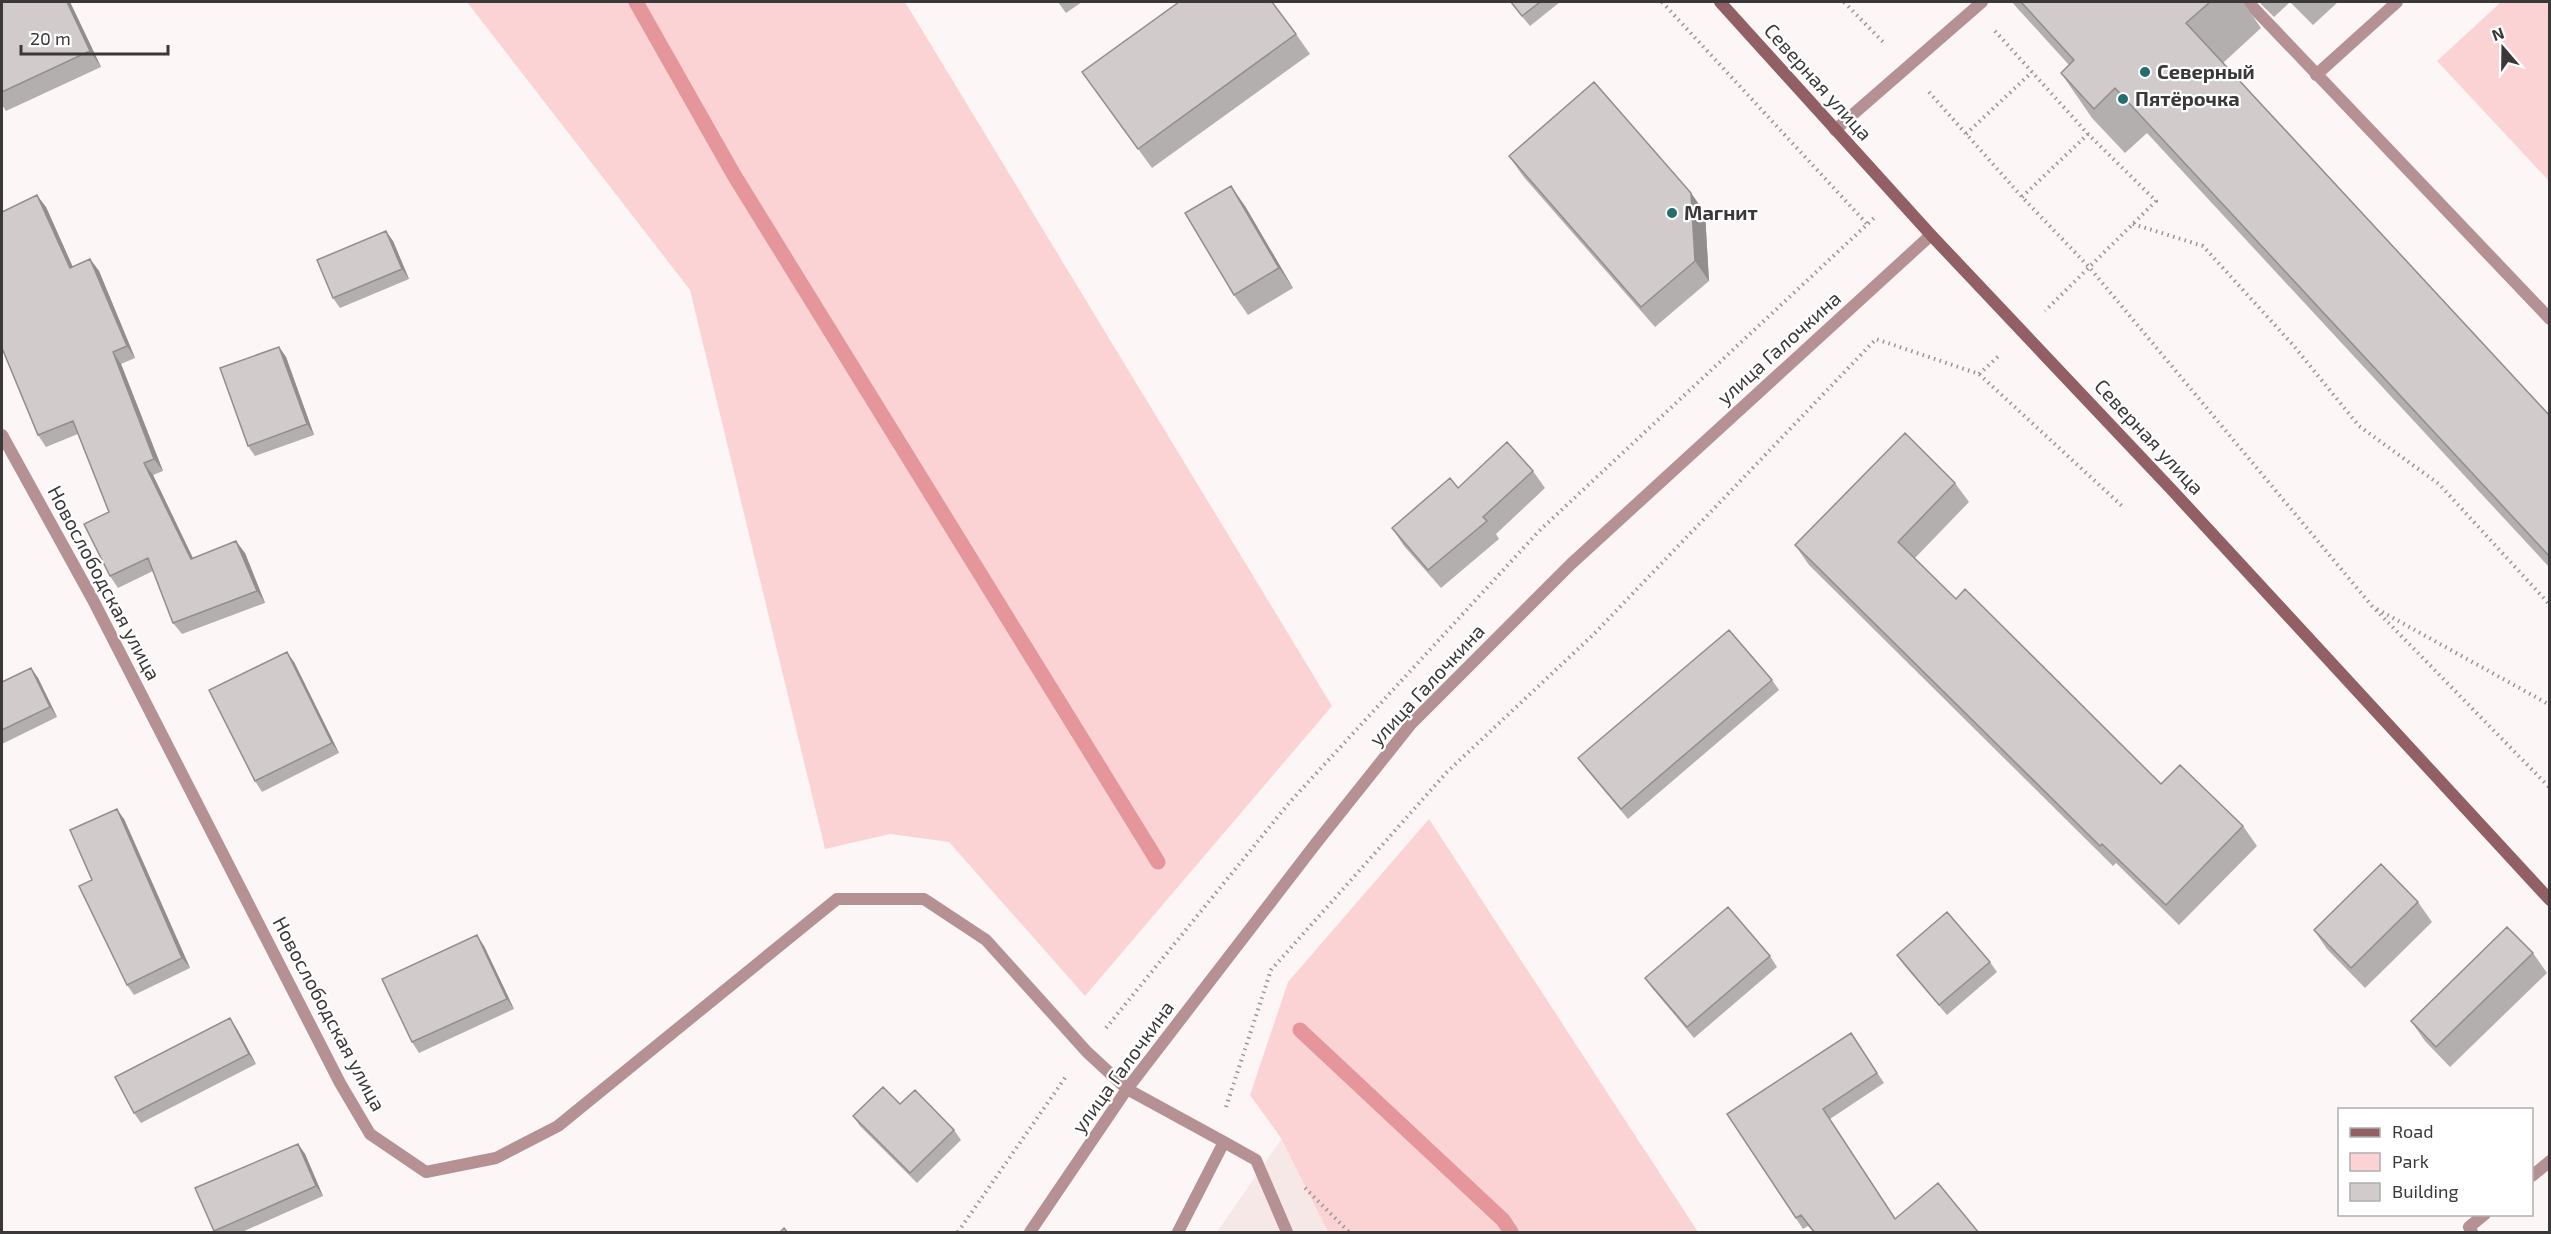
<svg xmlns="http://www.w3.org/2000/svg" width="2551" height="1234" font-family="'Exo 2',sans-serif">
<rect width="100%" height="100%" fill="#fdf6f6"/>
<path fill="#f7e8e8" d="M 1282,1138 L 1328,1232 L 1217,1232 Z"/>
<path fill="#fcd3d4" d="M 467,2 L 905,2 L 1332,706 L 1085,996 L 949,842 L 890,834 L 825,849 L 690,290 Z
M 2501,2 L 2549,2 L 2549,181 L 2437,61 Z
M 1429,819 L 1698,1232 L 1328,1232 L 1281,1138 L 1250,1095 L 1288,982 Z"/>
<g fill="none" stroke-linecap="round" stroke-linejoin="round">
<path stroke="#e4969b" stroke-width="15" d="M 636,2 L 734,175 L 1158,862
M 1300,1030 L 1503,1220 L 1511,1232"/>
<path stroke="#9a9696" stroke-width="4" stroke-dasharray="1.5 4.5" stroke-linecap="butt" d="M 1662,2 L 1868,225
M 1844,2 L 1885,44
M 1995,31 L 2088,134 L 2156,201 L 2045,311
M 1929,92 L 2022,197 L 2089,267 L 2372,606 L 2550,788
M 1966,134 L 2032,72
M 2022,197 L 2088,134
M 2133,224 L 2203,246 L 2293,345 L 2359,426 L 2439,484 L 2550,605
M 1979,374 L 2001,354
M 2377,609 L 2550,705
M 1106,1028 L 1289,803 L 1539,531 L 1874,218
M 1226,1107 L 1271,970 L 1447,772 L 1594,634 L 1876,339 L 1979,374 L 2122,506
M 1305,1188 L 1349,1232
M 958,1232 L 1067,1075"/>
<path stroke="#b59193" stroke-width="12" d="M 2248,2 L 2550,319
M 2316,75 L 2397,2
M 1835,130 L 1982,2
M 1127,1089 L 1224,1142 L 1178,1232
M 1224,1142 L 1256,1160 L 1287,1232
M 2532,1176 L 2550,1161
M 2472,1232 L 2469,1227 L 2485,1214"/>
<path stroke="#b59193" stroke-width="12" d="M 2,435 L 93,600 L 340,1083 L 370,1134 L 426,1172 L 496,1158 L 558,1126 L 837,899 L 924,899 L 986,940 L 1087,1052 L 1127,1089"/>
<path stroke="#b59193" stroke-width="12" d="M 1030,1232 L 1127,1089 L 1317,842 L 1411,724 L 1571,564 L 1931,235"/>
<path stroke="#926064" stroke-width="12" d="M 1720,2 L 1931,235 L 2171,489 L 2550,900"/>
</g>
<path fill="#b4afaf" d="M 2,2 L 70,2 L 101,67 L 6,111 L 2,105 Z
M 1058,2 L 1082,2 L 1066,13 Z
M 1510,2 L 1560,2 L 1530,26 Z
M 2012,2 L 2243,2 L 2261,28 L 2223,63 L 2550,416 L 2550,568 L 2147,133 L 2125,153 L 2092,118 L 2061,73 L 2069,65 L 2018,9 Z
M 2259,2 L 2338,2 L 2313,25 L 2290,2 L 2274,17 Z
M 1296,34 L 1310,54 L 1152,168 L 1082,72 Z
M 1509,156 L 1691,193 L 1705,213 L 1709,281 L 1655,327 L 1523,176 Z
M 1245,206 L 1293,288 L 1248,315 L 1234,295 Z
M 46,207 L 73,267 L 90,259 L 99,271 L 135,358 L 121,364 L 163,471 L 153,475 L 193,558 L 245,553 L 265,603 L 182,634 L 173,623 L 153,571 L 118,588 L 110,576 L 109,512 L 78,434 L 46,447 L 38,435 Z
M 393,241 L 409,279 L 340,308 L 333,298 Z
M 279,347 L 286,357 L 314,435 L 255,456 L 248,446 Z
M 1533,471 L 1545,488 L 1496,534 L 1499,539 L 1441,588 L 1404,546 L 1392,528 L 1458,488 Z
M 1955,483 L 1969,502 L 1915,558 L 1956,599 L 2161,784 L 2243,826 L 2257,846 L 2179,925 L 2116,863 L 2113,866 L 1809,565 L 1795,545 Z
M 294,662 L 339,753 L 262,792 L 255,781 Z
M 31,668 L 38,678 L 57,717 L 2,744 L 2,682 Z
M 1772,680 L 1779,690 L 1628,819 L 1586,769 L 1578,758 Z
M 124,819 L 190,968 L 134,995 L 127,985 L 92,880 Z
M 2418,902 L 2432,922 L 2365,988 L 2327,949 L 2314,930 Z
M 484,946 L 514,1009 L 419,1053 L 412,1042 Z
M 2533,953 L 2547,973 L 2450,1067 L 2425,1041 L 2411,1021 Z
M 1897,955 L 1990,962 L 1997,972 L 1947,1015 L 1904,965 Z
M 1770,956 L 1777,967 L 1694,1038 L 1652,988 L 1645,978 Z
M 237,1029 L 256,1064 L 141,1123 L 134,1113 Z
M 1851,1033 L 1884,1083 L 1830,1119 L 1896,1219 L 1979,1233 L 1814,1233 L 1808,1226 L 1803,1229 L 1727,1114 Z
M 900,1104 L 954,1130 L 961,1140 L 917,1183 L 860,1126 L 853,1116 Z
M 298,1144 L 305,1154 L 323,1196 L 240,1233 L 215,1233 L 214,1231 Z"/>
<path fill="#928e8e" d="M 67,2 L 70,2 L 101,67 L 90,51 Z
M 1231,186 L 1245,206 L 1293,288 L 1279,268 Z
M 1691,193 L 1705,213 L 1709,281 L 1695,261 Z
M 37,195 L 46,207 L 78,279 L 70,268 Z
M 386,231 L 393,241 L 409,279 L 402,269 Z
M 90,259 L 99,271 L 135,358 L 127,346 Z
M 279,347 L 286,357 L 314,435 L 307,424 Z
M 113,352 L 121,364 L 163,471 L 154,459 Z
M 144,463 L 153,475 L 199,571 L 191,559 Z
M 236,541 L 245,553 L 265,603 L 257,591 Z
M 287,652 L 294,662 L 339,753 L 332,743 Z
M 31,668 L 38,678 L 57,717 L 50,707 Z
M 117,809 L 124,819 L 190,968 L 182,958 Z
M 477,935 L 484,946 L 514,1009 L 507,999 Z
M 230,1018 L 237,1029 L 256,1064 L 249,1054 Z
M 298,1144 L 305,1154 L 323,1196 L 316,1186 Z"/>
<path fill="#d1cbcb" stroke="#928e8e" stroke-width="1.5" d="M 2,2 L 67,2 L 90,51 L 2,92 Z
M 1179,2 L 1272,2 L 1296,34 L 1138,149 L 1082,72 Z
M 1511,2 L 1540,2 L 1522,16 Z
M 2021,2 L 2210,2 L 2186,23 L 2550,416 L 2550,557 L 2115,88 L 2094,109 L 2061,73 L 2074,60 Z
M 1594,82 L 1691,193 L 1695,261 L 1641,307 L 1509,156 Z
M 1231,186 L 1279,268 L 1234,295 L 1185,213 Z
M 37,195 L 70,268 L 90,259 L 127,346 L 113,352 L 154,459 L 144,463 L 191,559 L 236,541 L 257,591 L 173,623 L 148,558 L 110,576 L 84,524 L 109,512 L 73,421 L 38,435 L 2,348 L 2,212 Z
M 386,231 L 402,269 L 333,298 L 317,260 Z
M 279,347 L 307,424 L 248,446 L 220,368 Z
M 1905,433 L 1955,483 L 1898,542 L 1956,599 L 1965,589 L 2161,784 L 2180,765 L 2243,826 L 2166,905 L 2102,844 L 2100,846 L 1795,545 Z
M 1507,442 L 1533,471 L 1483,517 L 1487,521 L 1428,570 L 1392,528 L 1450,478 L 1458,488 Z
M 1729,630 L 1772,680 L 1621,809 L 1578,758 Z
M 287,652 L 332,743 L 255,781 L 209,690 Z
M 31,668 L 50,707 L 2,730 L 2,682 Z
M 117,809 L 182,958 L 127,985 L 79,886 L 92,880 L 70,830 Z
M 2381,864 L 2418,902 L 2351,968 L 2314,930 Z
M 1728,907 L 1770,956 L 1687,1027 L 1645,978 Z
M 1947,912 L 1990,962 L 1939,1005 L 1897,955 Z
M 2507,927 L 2533,953 L 2436,1047 L 2411,1021 Z
M 477,935 L 507,999 L 412,1042 L 382,979 Z
M 230,1018 L 249,1054 L 134,1113 L 115,1077 Z
M 1851,1033 L 1877,1073 L 1823,1109 L 1895,1219 L 1938,1183 L 1979,1233 L 1815,1233 L 1801,1215 L 1796,1218 L 1727,1114 Z
M 883,1087 L 900,1104 L 915,1090 L 954,1130 L 910,1173 L 853,1116 Z
M 298,1144 L 316,1186 L 214,1231 L 195,1188 Z
M 784,1228 L 788,1233 L 779,1233 Z"/>
<g fill="#236f6f" stroke="#fff" stroke-width="2">
<circle cx="2145" cy="72" r="6"/>
<circle cx="2123" cy="99" r="6"/>
<circle cx="1672" cy="213" r="6"/>
</g>
<g text-anchor="middle" stroke-width="4.5" stroke-linejoin="round" paint-order="stroke">
<g font-size="20" font-weight="bold" fill="#3a3838" stroke="#fff" text-anchor="start">
<text x="2157" y="79">Северный</text>
<text x="2135" y="106">Пятёрочка</text>
<text x="1684" y="220">Магнит</text>
</g>
<g font-size="20" fill="#3a3838" stroke="#fff">
<text transform="translate(1818 82) rotate(48)" y="7">Северная улица</text>
<text transform="translate(1779 348) rotate(-42)" y="7">улица Галочкина</text>
<text transform="translate(2149 437) rotate(47)" y="7">Северная улица</text>
<text transform="translate(104 583) rotate(62)" y="7">Новослободская улица</text>
<text transform="translate(1427 685) rotate(-47)" y="7">улица Галочкина</text>
<text transform="translate(329 1014) rotate(62)" y="7">Новослободская улица</text>
<text transform="translate(1123 1067) rotate(-54)" y="7">улица Галочкина</text>
</g>
</g>
<rect width="2551" height="1234" fill="none" stroke="#3a3838" stroke-width="6"/>
<rect x="2338" y="1108" width="195" height="108" fill="#ffffff" stroke="#b0afaf" stroke-width="1.5"/>
<rect x="2350" y="1128" width="30" height="9" fill="#926064" stroke="#b0afaf" stroke-width="1.5"/>
<text x="2392" y="1138" font-size="18" fill="#3a3838">Road</text>
<rect x="2350" y="1153" width="30" height="18" fill="#fcd3d4" stroke="#b0afaf" stroke-width="1.5"/>
<text x="2392" y="1168" font-size="18" fill="#3a3838">Park</text>
<rect x="2350" y="1183" width="30" height="18" fill="#d1cbcb" stroke="#b0afaf" stroke-width="1.5"/>
<text x="2392" y="1198" font-size="18" fill="#3a3838">Building</text>
<g transform="translate(2503 48) rotate(340)" stroke="#ffffff" stroke-width="4.5" paint-order="stroke">
<path d="M0-4.5L10 22L0 15L-10 22Z" fill="#3a3838"/>
<text y="-9" font-size="16" font-weight="bold" text-anchor="middle" fill="#3a3838">N</text>
</g>
<path d="M21 45v9h147v-9" fill="none" stroke="#3a3838" stroke-width="3"/>
<text x="30" y="45" font-size="18" fill="#3a3838" stroke="#ffffff" stroke-width="4.5" paint-order="stroke">20 m</text>
</svg>
